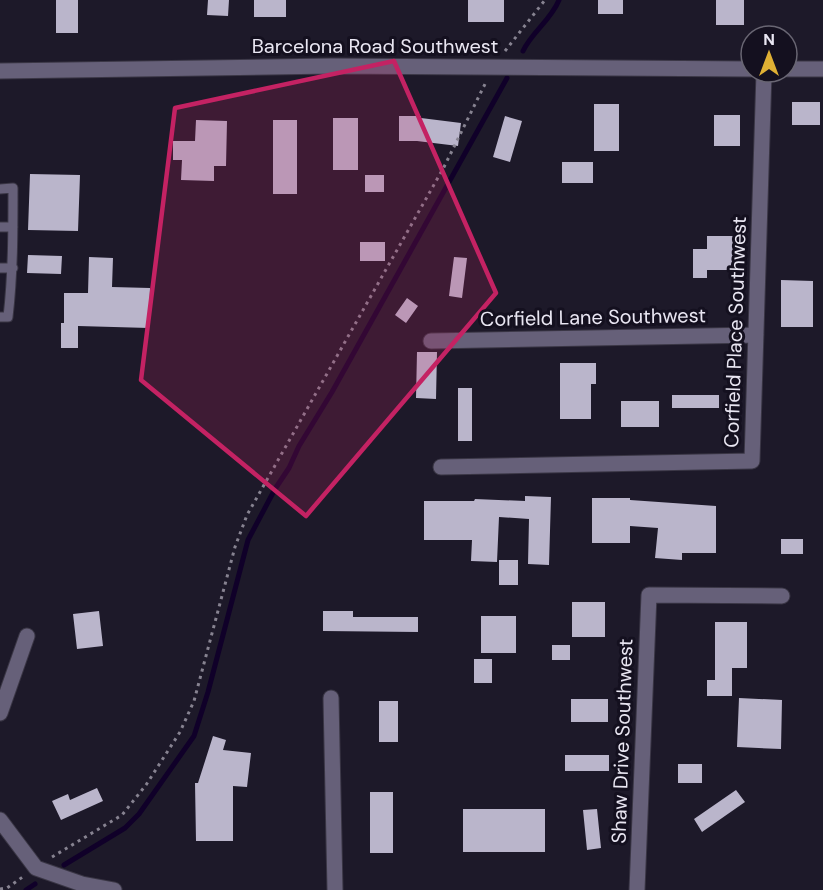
<svg xmlns="http://www.w3.org/2000/svg" width="823" height="890" font-family="'DM Sans',sans-serif">
<rect width="100%" height="100%" fill="#1d1929"/>
<g fill="none" stroke-linecap="round" stroke-linejoin="round">
<path stroke="#100029" stroke-width="5" d="M 523,51 C 532,32 551,20 559,0
M 64,865 L 125,828 L 139,814 L 194,736 L 208,692 L 248,540 L 275,489 L 289,468 L 299,446 L 332,392 L 507,78
M 26,890 L 35,884"/>
</g>
<path fill="#bab5cb" d="M 56,0 L 78,0 L 78,33 L 56,33 Z
M 208,0 L 229,0 L 228,16 L 207,15 Z
M 254,0 L 286,0 L 286,17 L 254,17 Z
M 468,0 L 504,0 L 504,22 L 468,22 Z
M 598,0 L 623,0 L 623,14 L 598,14 Z
M 716,0 L 744,0 L 744,25 L 716,25 Z
M 792,102 L 820,102 L 820,125 L 792,125 Z
M 594,104 L 619,104 L 619,151 L 594,151 Z
M 714,115 L 740,115 L 740,146 L 714,146 Z
M 399,116 L 421,116 L 421,118 L 461,123 L 458,146 L 417,141 L 399,141 Z
M 505,116 L 522,121 L 510,162 L 493,157 Z
M 333,118 L 358,118 L 358,170 L 333,170 Z
M 196,120 L 227,121 L 226,166 L 214,166 L 214,181 L 181,180 L 182,160 L 173,160 L 173,141 L 195,141 Z
M 273,120 L 297,120 L 297,194 L 273,194 Z
M 562,162 L 593,162 L 593,183 L 562,183 Z
M 30,174 L 80,175 L 78,231 L 28,230 Z
M 365,175 L 384,175 L 384,192 L 365,192 Z
M 707,236 L 734,236 L 734,270 L 707,270 L 707,278 L 693,278 L 693,249 L 707,249 Z
M 360,242 L 385,242 L 385,261 L 360,261 Z
M 28,255 L 62,256 L 61,274 L 27,273 Z
M 89,257 L 113,258 L 112,287 L 150,288 L 149,328 L 78,326 L 78,348 L 61,348 L 61,323 L 64,323 L 64,293 L 88,293 Z
M 454,257 L 467,258 L 462,298 L 449,296 Z
M 781,280 L 813,281 L 813,327 L 781,327 Z
M 407,298 L 418,306 L 406,323 L 395,315 Z
M 417,352 L 437,352 L 436,399 L 416,398 Z
M 560,363 L 596,363 L 596,384 L 591,384 L 591,419 L 560,419 Z
M 458,388 L 472,388 L 472,441 L 458,441 Z
M 672,395 L 719,395 L 719,408 L 672,408 Z
M 621,401 L 659,401 L 659,427 L 621,427 Z
M 525,496 L 551,497 L 549,565 L 528,564 L 529,519 L 499,517 L 497,562 L 471,561 L 472,540 L 424,540 L 424,501 L 474,501 L 475,499 L 525,501 Z
M 592,498 L 630,498 L 630,500 L 716,506 L 716,553 L 682,553 L 682,560 L 655,558 L 658,528 L 630,526 L 630,543 L 592,543 Z
M 781,539 L 803,539 L 803,554 L 781,554 Z
M 499,560 L 518,560 L 518,585 L 499,585 Z
M 572,602 L 605,602 L 605,637 L 572,637 Z
M 99,611 L 103,646 L 77,649 L 73,614 Z
M 323,611 L 353,611 L 353,617 L 418,617 L 418,632 L 323,631 Z
M 481,616 L 516,616 L 516,653 L 481,653 Z
M 715,622 L 747,622 L 747,668 L 732,668 L 732,696 L 707,696 L 707,680 L 715,680 Z
M 552,645 L 570,645 L 570,660 L 552,660 Z
M 474,659 L 492,659 L 492,683 L 474,683 Z
M 739,698 L 782,700 L 781,749 L 737,747 Z
M 571,699 L 608,699 L 608,722 L 571,722 Z
M 379,701 L 398,701 L 398,742 L 379,742 Z
M 213,736 L 226,740 L 223,750 L 251,753 L 247,787 L 233,786 L 233,841 L 196,841 L 195,783 L 198,783 Z
M 565,755 L 609,755 L 609,771 L 565,771 Z
M 678,764 L 702,764 L 702,783 L 678,783 Z
M 97,788 L 103,801 L 61,820 L 52,801 L 68,794 L 70,800 Z
M 736,790 L 745,802 L 702,832 L 694,819 Z
M 370,792 L 393,792 L 393,853 L 370,853 Z
M 463,809 L 545,809 L 545,852 L 463,852 Z
M 597,809 L 601,848 L 587,850 L 583,810 Z"/>
<g fill="none" stroke-linecap="round" stroke-linejoin="round">
<g stroke="#3a3645" stroke-width="11">
<path id="service" d="M 0,189 L 13,188 C 13,231 13,274 8,317 L 0,317
M 0,227 L 13,227
M 0,268 L 13,268"/>
</g>
<g stroke="#3a3645" stroke-width="17">
<path id="minor" d="M 787,69 L 823,69
M 0,71 L 331,66 L 751,69
M 431,341 L 756,335
M 441,467 L 752,461 L 764,72
M 331,698 L 335,890
M 0,713 L 27,636
M 0,820 L 36,868 L 82,884 L 114,890
M 637,890 L 649,595 L 782,596"/>
</g>
<path stroke="#878391" stroke-width="3" stroke-dasharray="3 4.5" stroke-linecap="butt" d="M 505,51 L 545,0
M 52,857 L 122,815 L 146,785 L 180,732 L 194,701 L 235,547 L 247,515 L 444,167 L 486,82
M 0,889 L 7,888 L 24,876"/>
<use href="#service" stroke="#666079" stroke-width="9"/>
<use href="#minor" stroke="#666079" stroke-width="15"/>
</g>
<path fill="#c42263" fill-opacity="0.2" stroke="#c42263" stroke-width="4.5" stroke-linejoin="round" d="M 394,61 L 496,293 L 306,516 L 141,380 L 175,108 Z"/>
<g text-anchor="middle" stroke-width="6" stroke-linejoin="round" paint-order="stroke">
<g font-size="20" fill="#e9e6f2" stroke="#14101f">
<text x="375" y="53">Barcelona Road Southwest</text>
<text transform="translate(593 317) rotate(-1)" y="7">Corfield Lane Southwest</text>
<text transform="translate(735 332) rotate(-88)" y="7">Corfield Place Southwest</text>
<text transform="translate(622 741) rotate(-88)" y="7">Shaw Drive Southwest</text>
</g>
</g>
<g transform="translate(769 54)"><circle r="28" fill="#14101f" stroke="#696673" stroke-width="1.5"/>
<path d="M0-4.5L10 22L0 15L-10 22Z" fill="#dfb034"/>
<text y="-9" font-size="16" font-weight="bold" text-anchor="middle" fill="#e9e6f2">N</text>
</g>
</svg>
